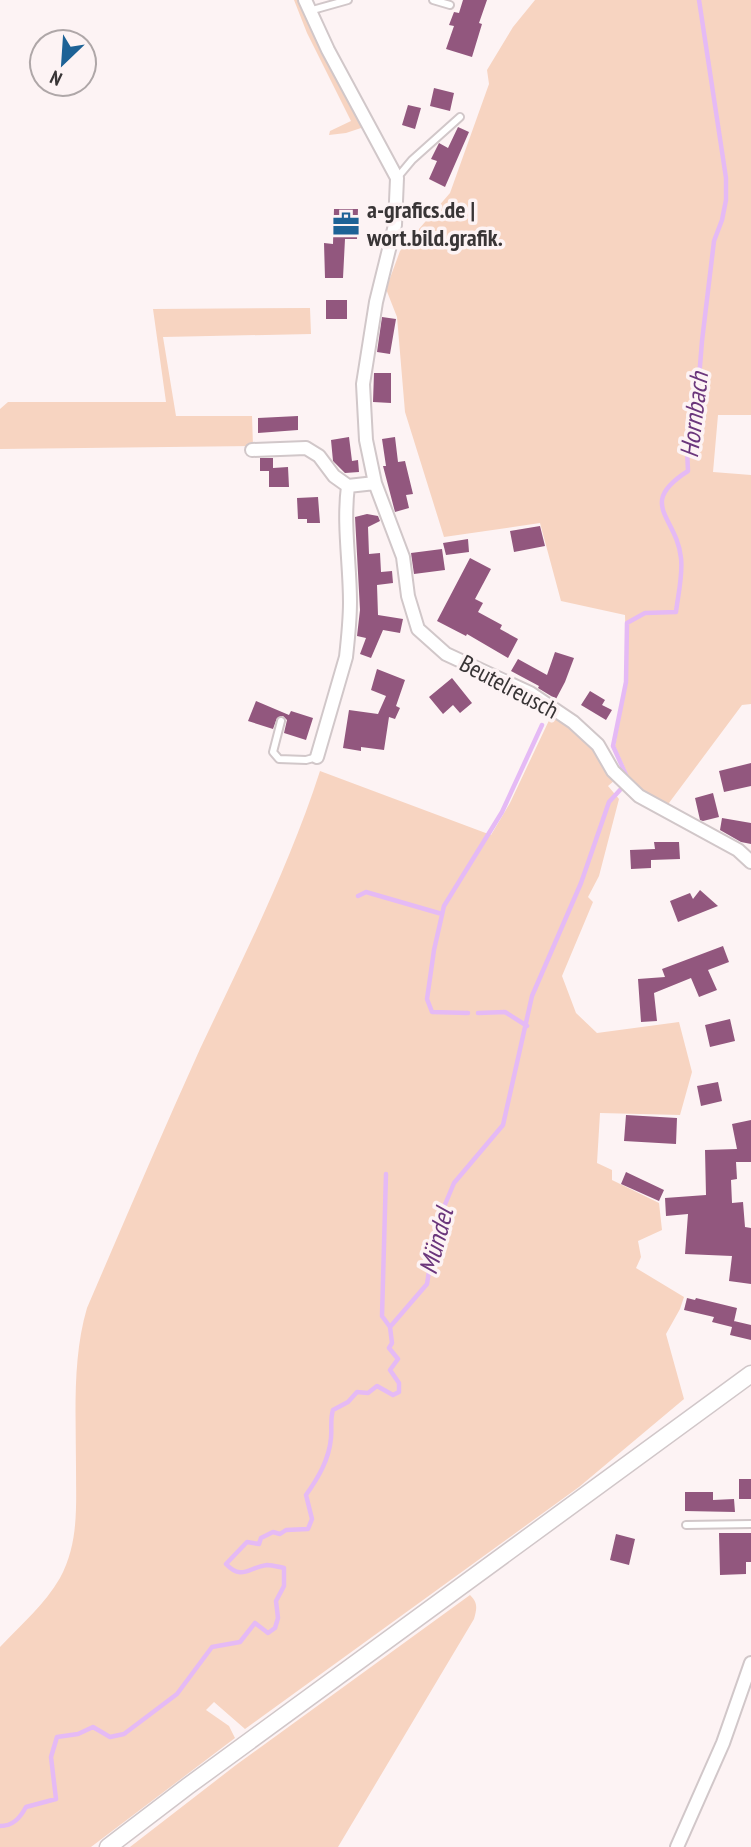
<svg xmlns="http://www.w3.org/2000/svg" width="751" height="1847" font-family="'PT Sans Narrow',sans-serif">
<rect width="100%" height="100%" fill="#fdf3f4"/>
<path fill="#f7d4c1" d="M 294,0 L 300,0 C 316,45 338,87 364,127 L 346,133 L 329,135 L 330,131 L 351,121 L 307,33 Z
M 535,0 L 751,0 L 751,415 L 718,415 L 713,472 L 751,475 L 751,704 L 742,705 L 666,807 L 629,782 L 629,777 L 615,746 L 627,682 L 625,615 L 561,601 L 540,523 L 444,537 L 405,412 L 397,317 L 386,289 L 400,251 L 450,193 L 489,84 L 487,70 L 513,27 Z
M 310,308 L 311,334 L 163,337 L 176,416 L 252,416 L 253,446 L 0,449 L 0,409 L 8,402 L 166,402 L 153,309 Z
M 552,714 L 571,727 L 588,742 L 615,780 L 608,786 L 619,799 L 599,876 L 588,897 L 593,902 L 562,976 L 576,1013 L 597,1033 L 679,1022 L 692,1072 L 680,1115 L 600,1113 L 597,1163 L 612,1170 L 612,1180 L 659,1203 L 662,1230 L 638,1241 L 641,1257 L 636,1268 L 684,1297 L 680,1309 L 666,1334 L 684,1399 L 579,1487 L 245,1729 L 214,1702 L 206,1710 L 229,1726 L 235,1738 L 91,1847 L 0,1847 L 0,1647 C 21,1625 45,1604 60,1578 C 79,1543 76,1506 76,1468 C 76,1415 72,1359 87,1308 C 124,1222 161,1135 200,1049 C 243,958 289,867 320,771 L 491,835 L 510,803 Z
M 470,1595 C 478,1603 477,1608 474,1619 L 338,1847 L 130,1847 L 236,1765 Z"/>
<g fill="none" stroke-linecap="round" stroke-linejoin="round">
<path stroke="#e5baf5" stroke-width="4.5" d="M 626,775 L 613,746 L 626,682 L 627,623 L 645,613 L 676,612 C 678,595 683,575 681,558 C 677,517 636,504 688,471 L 687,449 L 696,415 L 702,341 L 714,241 L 722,220 L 726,200 L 726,178 L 699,0
M 358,896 L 366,892 L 442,914
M 468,1013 L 432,1012 L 427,999 L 434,950 L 444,906 L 502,812 L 542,725
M 478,1013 L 505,1012 L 527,1026
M 386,1174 L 382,1316 L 390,1327
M 0,1826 C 13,1826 20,1818 26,1807 L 56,1799 L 51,1757 L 57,1737 L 78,1734 L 93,1727 L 110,1737 L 124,1734 L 177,1694 L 212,1647 L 240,1642 L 255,1623 L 268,1633 L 275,1628 L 278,1618 L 276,1601 L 284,1586 L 284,1568 C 279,1567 272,1565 267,1565 C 249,1567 242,1581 226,1564 L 247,1542 L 259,1544 L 261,1538 L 273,1532 L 280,1534 L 286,1530 L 308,1529 L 312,1519 L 306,1495 C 318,1478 329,1460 331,1438 C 332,1428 330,1419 333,1410 L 348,1402 L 357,1392 L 368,1393 L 377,1386 L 393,1395 L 399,1392 L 399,1383 L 390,1370 L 398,1359 L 389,1348 L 392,1343 L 390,1327 L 427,1284 L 436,1226 L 454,1183 L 503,1125 L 532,996 L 581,883 L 609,802 L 620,790"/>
</g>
<path fill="#92577e" d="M 463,0 L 487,0 L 479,23 L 482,24 L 472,57 L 446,49 L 454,26 L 449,25 L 454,12 L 459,13 Z
M 434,88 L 454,93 L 450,111 L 430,106 Z
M 408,105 L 421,108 L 415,129 L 402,125 Z
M 458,127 L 469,132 L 445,187 L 429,179 L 437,161 L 431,159 L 439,143 L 448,148 Z
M 334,209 L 358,209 L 357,239 L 345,239 L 343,278 L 325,278 L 324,243 L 333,244 Z
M 326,300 L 347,300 L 347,319 L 326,319 Z
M 382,317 L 396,319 L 390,354 L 377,352 Z
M 374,373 L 391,373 L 391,403 L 373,402 Z
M 298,416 L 298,430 L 258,433 L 258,418 Z
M 349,437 L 352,461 L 358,460 L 359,472 L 345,473 L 333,461 L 331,440 Z
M 395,437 L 398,462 L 405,461 L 413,494 L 406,495 L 409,508 L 395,512 L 383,466 L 386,466 L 382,439 Z
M 260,458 L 273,458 L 273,468 L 288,467 L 289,487 L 269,487 L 269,471 L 260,471 Z
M 318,497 L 320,523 L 307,523 L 307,519 L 298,519 L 297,498 Z
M 367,514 L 378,516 L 380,521 L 368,527 L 369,554 L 380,553 L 381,572 L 392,571 L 393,583 L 377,585 L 378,615 L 403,619 L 400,633 L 383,630 L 371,658 L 360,654 L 366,638 L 357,636 L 360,610 L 355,517 Z
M 540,526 L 545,546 L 514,552 L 510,531 Z
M 468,539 L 469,552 L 446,555 L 443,543 Z
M 442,549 L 445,570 L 414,574 L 411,553 Z
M 470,558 L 491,569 L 475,599 L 483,603 L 478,612 L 502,625 L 500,629 L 518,639 L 508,658 L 467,634 L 466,636 L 437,621 Z
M 555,652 L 574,658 L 565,682 L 556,699 L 538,688 L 539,686 L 511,671 L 518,659 L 547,675 Z
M 377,669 L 405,680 L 396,706 L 400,708 L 395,719 L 389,717 L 384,750 L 361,747 L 361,751 L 343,748 L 349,710 L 378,714 L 386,696 L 371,690 Z
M 452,678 L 472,703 L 460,713 L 453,705 L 443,714 L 429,697 Z
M 590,691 L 605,700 L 602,705 L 612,710 L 606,720 L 581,705 Z
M 256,701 L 289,715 L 291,711 L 313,718 L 306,740 L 284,733 L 287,720 L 283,716 L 277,718 L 273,729 L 248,721 Z
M 751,763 L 751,786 L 724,792 L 719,771 Z
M 713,793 L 719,817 L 703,821 L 700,820 L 695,798 Z
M 722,818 L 751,823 L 751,844 L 741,842 L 720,830 Z
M 654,842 L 679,842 L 680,859 L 651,860 L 651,868 L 631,869 L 630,850 L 655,849 Z
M 700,890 L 718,906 L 678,922 L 670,901 L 690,893 L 693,899 Z
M 723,946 L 729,962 L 708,970 L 717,990 L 699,997 L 691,978 L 654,993 L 657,1021 L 641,1022 L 638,979 L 665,977 L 662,969 Z
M 730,1019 L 735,1041 L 710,1047 L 705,1025 Z
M 718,1082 L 722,1101 L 701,1106 L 697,1086 Z
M 626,1115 L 677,1118 L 676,1144 L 624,1141 Z
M 751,1120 L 751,1162 L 736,1162 L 737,1179 L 731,1180 L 732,1203 L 743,1202 L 745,1227 L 751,1228 L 751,1284 L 729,1281 L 732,1256 L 685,1254 L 688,1214 L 666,1216 L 665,1198 L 706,1195 L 705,1150 L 737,1149 L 732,1124 Z
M 626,1172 L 664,1190 L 659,1201 L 621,1184 Z
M 687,1298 L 695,1300 L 696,1298 L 737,1308 L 733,1326 L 734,1321 L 751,1325 L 751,1340 L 730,1335 L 732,1327 L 712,1322 L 714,1317 L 684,1310 Z
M 739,1479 L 751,1479 L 751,1499 L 739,1499 Z
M 685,1492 L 713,1492 L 713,1500 L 734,1499 L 735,1512 L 685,1511 Z
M 719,1533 L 751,1533 L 751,1562 L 746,1562 L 746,1574 L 720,1575 Z
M 616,1534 L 635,1539 L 629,1565 L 610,1560 Z"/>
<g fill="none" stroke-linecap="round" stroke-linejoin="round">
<g stroke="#d1c7c9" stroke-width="10">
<path id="lane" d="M 433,0 L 450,5
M 309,11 L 348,0
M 397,178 L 412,160 L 460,117
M 281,721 L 273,752 L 279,759 L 306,760 L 317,757
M 686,1525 L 751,1524"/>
</g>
<g stroke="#d1c7c9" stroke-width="16">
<path id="street" d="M 305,0 L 328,50 L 397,178 L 395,225 L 376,302 L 363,384 L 366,440 L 375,483 L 403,557 L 408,596 L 418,629 L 446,654 L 530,693 L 573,722 L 598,745 L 613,771 L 639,796 L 738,850 L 751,862
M 252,450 L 306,448 L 319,456 L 334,476 L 348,486 L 375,483
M 317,757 L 346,657 C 348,639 350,621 350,602 C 350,563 343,525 348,486
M 677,1847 L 723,1743 L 751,1663"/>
</g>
<g stroke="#d1c7c9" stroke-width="19">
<path id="secondary" d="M 108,1847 L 188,1786 L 751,1374"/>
</g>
<use href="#lane" stroke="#fff" stroke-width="6"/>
<use href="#street" stroke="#fff" stroke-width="12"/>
<use href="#secondary" stroke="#fff" stroke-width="16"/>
</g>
<defs>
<g id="office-bare" transform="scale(2.1)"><path d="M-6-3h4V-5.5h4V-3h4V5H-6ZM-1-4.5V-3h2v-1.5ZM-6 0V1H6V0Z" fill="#1d6296" stroke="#fdf3f4" stroke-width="2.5" paint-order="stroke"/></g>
</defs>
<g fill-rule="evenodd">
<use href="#office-bare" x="346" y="224"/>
</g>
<g text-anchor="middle" stroke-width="7" stroke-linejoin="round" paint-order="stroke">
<g font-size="24" font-weight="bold" fill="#393536" stroke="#fdf3f4" text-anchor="start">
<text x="367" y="218">a-grafics.de |<tspan x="367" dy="28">wort.bild.grafik.</tspan></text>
</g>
<g font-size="24" fill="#393536" stroke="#fdf3f4">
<text transform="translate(509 687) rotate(28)" y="8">Beutelreusch</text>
</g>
<g font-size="26" font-style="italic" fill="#6b367c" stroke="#fdf3f4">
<text transform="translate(694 415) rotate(-83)" y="9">Hornbach</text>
<text transform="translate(436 1241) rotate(-75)" y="9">Mündel</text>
</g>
</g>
<g transform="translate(63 63) rotate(205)"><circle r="33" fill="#fdf3f4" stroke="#afa7a8" stroke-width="2"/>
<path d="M0-5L12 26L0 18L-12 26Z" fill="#1d6296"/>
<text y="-10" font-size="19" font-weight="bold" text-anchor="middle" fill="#393536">N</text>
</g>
</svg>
